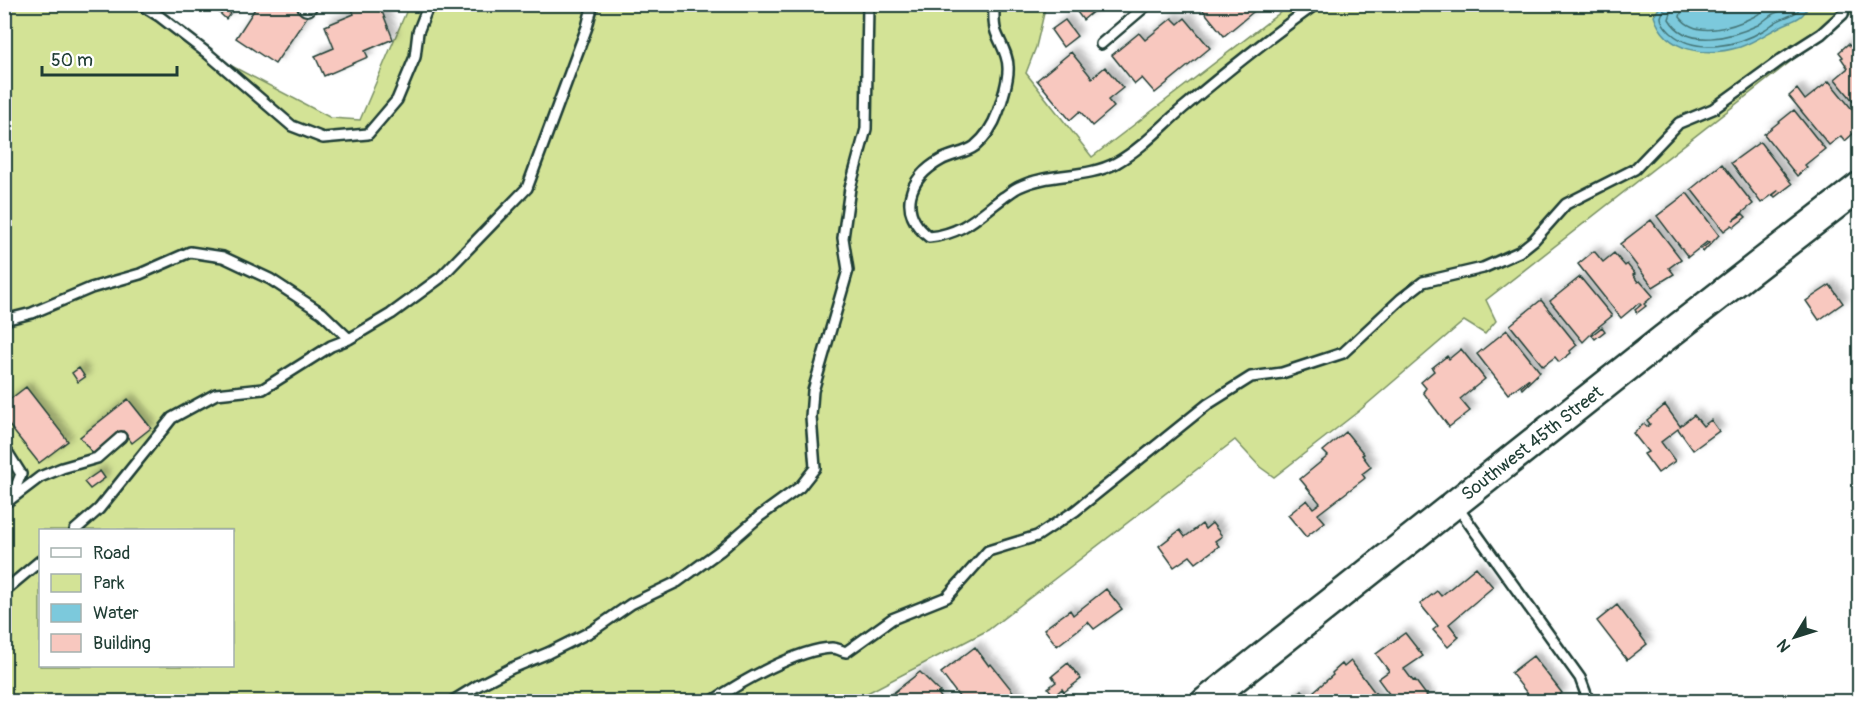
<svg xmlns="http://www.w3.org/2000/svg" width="1864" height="706" font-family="Pangolin,sans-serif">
<defs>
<filter id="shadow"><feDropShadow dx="5.5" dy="-5.5" stdDeviation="3" flood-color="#0004"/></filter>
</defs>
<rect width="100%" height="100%" fill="#fff"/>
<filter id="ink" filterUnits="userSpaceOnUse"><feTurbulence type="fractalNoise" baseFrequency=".0167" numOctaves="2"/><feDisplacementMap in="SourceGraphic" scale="12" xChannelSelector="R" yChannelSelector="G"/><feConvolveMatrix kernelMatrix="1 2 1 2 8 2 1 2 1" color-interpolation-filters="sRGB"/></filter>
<g filter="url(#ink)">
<path fill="#d3e396" stroke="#799065" stroke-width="1.5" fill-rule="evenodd" d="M 1859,4 L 1860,7 L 1486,300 L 1496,321 L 1485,334 L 1464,321 L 1359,411 L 1274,477 L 1260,467 L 1235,440 L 988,630 L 852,701 L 5,702 L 4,5 L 145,5 L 207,53 L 331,118 L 360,120 L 409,5 L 1046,5 L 1036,47 L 1026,73 L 1092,157 L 1290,5 ZM 40,530 L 232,530 L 232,666 L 40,666 Z"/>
<path fill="#7cc9dc" stroke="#579199" stroke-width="1.5" d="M 1661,5 L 1661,4 L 1809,5 C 1802,20 1795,19 1781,26 C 1767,33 1755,42 1740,47 C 1707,57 1666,53 1654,16 Z"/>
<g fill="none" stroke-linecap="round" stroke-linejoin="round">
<path stroke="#447577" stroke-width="1.5" d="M 1666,4 C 1665,9 1662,13 1661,17 C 1661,24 1667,29 1671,33 C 1696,55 1738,46 1764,30 C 1768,28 1772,24 1776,22 C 1785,16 1798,16 1802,4
M 1674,4 L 1669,19 C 1687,50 1732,37 1758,25 C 1763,22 1768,17 1773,14 C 1780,11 1787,9 1794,4
M 1683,4 L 1680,17 C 1696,39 1733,27 1753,17 C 1760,14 1766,8 1774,4"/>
</g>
<path fill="#f8c8bf" stroke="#1f3d34" stroke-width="1.5" filter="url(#shadow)" d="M 210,4 L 238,4 L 226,19 Z
M 258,4 L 301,4 L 311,11 L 275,64 L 236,38 Z
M 350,4 L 379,4 L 393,39 L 365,51 L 368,57 L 324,76 L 315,56 L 334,48 L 325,26 L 354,14 Z
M 1071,4 L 1102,4 L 1083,20 Z
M 1198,4 L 1255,4 L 1258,8 L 1224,36 Z
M 1172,18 L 1178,24 L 1185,18 L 1210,48 L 1155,93 L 1142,78 L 1135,84 L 1112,55 L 1139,33 L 1145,40 Z
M 1065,20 L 1077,36 L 1063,47 L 1051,30 Z
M 1848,44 L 1853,49 L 1858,45 L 1860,46 L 1860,104 L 1858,99 L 1854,102 L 1835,79 L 1848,68 L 1841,58 L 1843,57 L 1839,52 Z
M 1071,52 L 1092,78 L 1105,67 L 1123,88 L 1108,100 L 1114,107 L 1092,126 L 1080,111 L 1070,120 L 1037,80 Z
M 1829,81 L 1860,119 L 1860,125 L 1855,129 L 1856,131 L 1845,141 L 1841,136 L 1829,145 L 1789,96 L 1797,89 L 1805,100 Z
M 1794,110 L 1825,149 L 1805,165 L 1807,167 L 1797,176 L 1764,134 Z
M 1760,142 L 1792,184 L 1775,197 L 1773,195 L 1779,190 L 1761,203 L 1731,163 Z
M 1722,164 L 1753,204 L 1733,220 L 1743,214 L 1746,217 L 1734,227 L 1732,225 L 1724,231 L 1691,189 Z
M 1687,193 L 1719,235 L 1703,252 L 1701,249 L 1709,243 L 1707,242 L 1688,257 L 1657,216 Z
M 1651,220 L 1681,259 L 1669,268 L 1674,274 L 1653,287 L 1620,244 Z
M 1594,251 L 1603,262 L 1614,253 L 1625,266 L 1627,264 L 1635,274 L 1633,275 L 1638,282 L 1640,281 L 1653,296 L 1644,304 L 1646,306 L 1637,313 L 1635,310 L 1641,305 L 1639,303 L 1621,318 L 1578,264 Z
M 1580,277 L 1612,316 L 1592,332 L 1593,334 L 1602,327 L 1605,331 L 1595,339 L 1591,334 L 1583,342 L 1550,301 Z
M 1830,285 L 1843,303 L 1819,320 L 1806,301 Z
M 1541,300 L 1577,345 L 1570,351 L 1571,353 L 1559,362 L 1555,357 L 1543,366 L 1510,325 Z
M 1507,330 L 1540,372 L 1522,389 L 1521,387 L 1529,380 L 1528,379 L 1508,394 L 1477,354 Z
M 1461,349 L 1485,379 L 1460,399 L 1470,411 L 1449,427 L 1423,392 L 1426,388 L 1421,382 L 1434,371 L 1432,368 L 1447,356 L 1449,359 Z
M 79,368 L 85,377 L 78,382 L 72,373 Z
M 26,387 L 68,441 L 39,463 L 4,419 L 4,404 Z
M 128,399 L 151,428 L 132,443 L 123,431 L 93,454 L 80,437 Z
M 1665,405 L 1680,426 L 1694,415 L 1703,426 L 1711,420 L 1719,431 L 1693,450 L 1678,429 L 1661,442 L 1675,461 L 1658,473 L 1644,454 L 1648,452 L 1633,433 L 1644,424 L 1647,427 L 1650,424 L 1647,420 Z
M 1346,432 L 1364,454 L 1362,455 L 1371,467 L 1362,474 L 1365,478 L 1364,479 L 1318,514 L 1325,522 L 1306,537 L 1288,515 L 1307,500 L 1313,508 L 1320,503 L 1300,479 L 1328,456 L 1323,451 Z
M 100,471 L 105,478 L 90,489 L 84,482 Z
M 1212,523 L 1222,536 L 1215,541 L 1219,546 L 1196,563 L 1190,556 L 1174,567 L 1159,546 L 1180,530 L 1185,537 L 1202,524 L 1205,529 Z
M 1476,567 L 1493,587 L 1449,624 L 1459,637 L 1448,647 L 1433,630 L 1438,626 L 1420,604 L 1437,591 L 1441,596 Z
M 1106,589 L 1122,609 L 1094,629 L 1088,622 L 1057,646 L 1044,629 L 1070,610 L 1073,615 Z
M 1617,605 L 1647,644 L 1627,660 L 1597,621 Z
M 1405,633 L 1423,656 L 1404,669 L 1413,681 L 1415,680 L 1430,700 L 1429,702 L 1395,702 L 1378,679 L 1389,671 L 1376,654 Z
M 975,647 L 989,666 L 991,664 L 1019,699 L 1015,702 L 991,702 L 984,694 L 974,702 L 963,702 L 941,673 Z
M 1533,656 L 1562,693 L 1551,702 L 1534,702 L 1511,673 Z
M 1351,661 L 1382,702 L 1356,702 L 1355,699 L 1353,702 L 1323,702 L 1314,691 L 1333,675 L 1332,673 L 1342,664 L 1344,667 Z
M 1068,663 L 1081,679 L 1064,692 L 1062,689 L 1054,696 L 1048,688 L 1056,682 L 1052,676 Z
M 920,672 L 940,692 L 938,693 L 944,702 L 890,702 L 887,698 Z
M 1302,690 L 1311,702 L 1288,702 L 1292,698 Z"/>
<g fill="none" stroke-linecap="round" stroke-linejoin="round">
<g stroke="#1f3d34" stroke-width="14">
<path id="lane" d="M 140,4 L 159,16 L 207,53 L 292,126 L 323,138 L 368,134 L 397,100 L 415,57 L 418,32 L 429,4
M 994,4 C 994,13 993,24 996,32 C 1000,43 1008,54 1008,67 C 1009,78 1002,101 998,112 C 993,126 987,136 975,146 C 966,153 952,154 941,160 C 908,178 897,212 929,237 C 963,234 978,216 1004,197 C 1009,194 1014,189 1019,187 C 1049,172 1086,179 1116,163 C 1141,149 1161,127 1183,108 C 1226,72 1269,37 1316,4
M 1101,44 L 1148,4
M 4,320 L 32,313 L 91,288 L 140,274 L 190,252 L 223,257 L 270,279 L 322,313 L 349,339
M 4,447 L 21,474 L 11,499 L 4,503
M 11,499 L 40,477 L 62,468 L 97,458 L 121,437
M 1456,505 L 1580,678 L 1589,702
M 75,530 L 99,509 L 172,418 L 216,394 L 263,389 L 331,346 L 349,339 L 391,314 L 440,278 L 527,188 L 587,27 L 593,4
M 4,591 L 40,561
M 451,702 L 477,686 L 512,668 L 548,653 L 592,631 L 631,604 L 677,582 L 721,550 L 760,516 L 800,487 L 815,468 L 811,417 L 813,391 L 848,270 L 843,238 L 850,188 L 866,129 L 868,4
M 711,702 C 739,683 798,649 832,648 C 837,648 842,651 846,652 L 892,619 L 947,597 L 988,551 L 1037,536 L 1075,511 L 1208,404 L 1251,377 L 1282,373 L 1343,353 L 1401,299 L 1423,282 L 1483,268 L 1519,252 L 1534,240 L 1566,204 L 1635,169 L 1679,123 L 1713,109 L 1782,59 L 1821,34 L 1843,14 L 1845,4"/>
</g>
<g stroke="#1f3d34" stroke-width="22">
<path id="street" d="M 307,6 L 307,4"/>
</g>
<g stroke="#1f3d34" stroke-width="32">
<path id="secondary" d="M 1205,702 L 1663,339 L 1860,186"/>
</g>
<use href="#lane" stroke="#fff" stroke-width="9"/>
<use href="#street" stroke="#fff" stroke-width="18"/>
<use href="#secondary" stroke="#fff" stroke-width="27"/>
</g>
</g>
<g text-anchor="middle" stroke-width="4.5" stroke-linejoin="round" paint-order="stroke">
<g font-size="18" fill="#1f3d34" stroke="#fff">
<text transform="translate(1532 443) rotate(-38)" y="6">Southwest 45th Street</text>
</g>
</g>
<rect width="1864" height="706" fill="none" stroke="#fff" stroke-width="24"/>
<rect x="12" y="12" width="1840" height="682" fill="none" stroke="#1f3d34" stroke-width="2" filter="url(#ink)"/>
<rect x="39" y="529" width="195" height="138" fill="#ffffff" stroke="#a5b1ae" stroke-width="1.5"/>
<rect x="51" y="548" width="30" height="9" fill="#ffffff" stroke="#a5b1ae" stroke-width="1.5"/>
<text x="93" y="559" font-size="18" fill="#1f3d34">Road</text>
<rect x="51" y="574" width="30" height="18" fill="#d3e396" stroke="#a5b1ae" stroke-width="1.5"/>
<text x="93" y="589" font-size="18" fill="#1f3d34">Park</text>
<rect x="51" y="604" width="30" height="18" fill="#7cc9dc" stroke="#a5b1ae" stroke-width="1.5"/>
<text x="93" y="619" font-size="18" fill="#1f3d34">Water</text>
<rect x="51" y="634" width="30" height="18" fill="#f8c8bf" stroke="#a5b1ae" stroke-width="1.5"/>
<text x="93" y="649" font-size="18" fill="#1f3d34">Building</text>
<g transform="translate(1795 637) rotate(232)" stroke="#ffffff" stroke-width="4.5" paint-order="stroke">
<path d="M0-4.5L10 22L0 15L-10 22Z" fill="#1f3d34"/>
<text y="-9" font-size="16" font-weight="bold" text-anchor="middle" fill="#1f3d34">N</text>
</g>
<path d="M42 66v9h135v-9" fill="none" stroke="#1f3d34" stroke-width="3"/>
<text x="51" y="66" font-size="18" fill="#1f3d34" stroke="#ffffff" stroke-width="4.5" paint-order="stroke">50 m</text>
</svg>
